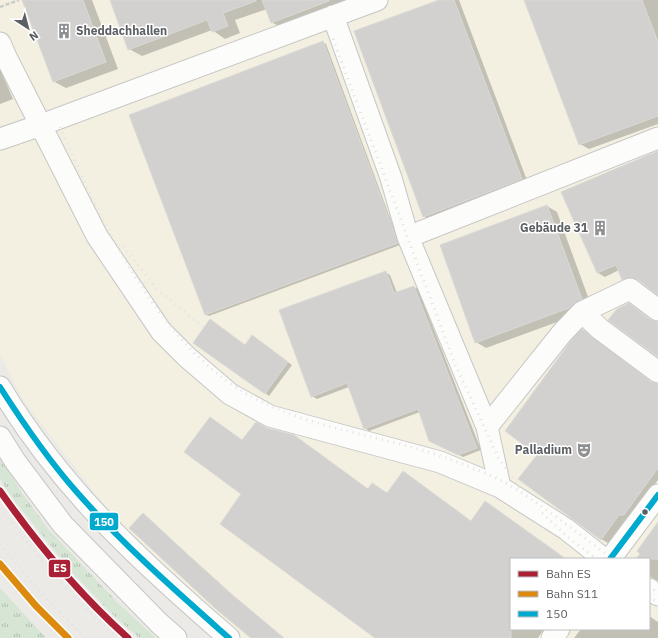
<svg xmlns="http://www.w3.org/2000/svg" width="658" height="638" font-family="'IBM Plex Sans',sans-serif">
<defs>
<pattern id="grass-tufts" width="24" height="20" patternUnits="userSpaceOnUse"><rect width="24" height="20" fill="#d6e5d4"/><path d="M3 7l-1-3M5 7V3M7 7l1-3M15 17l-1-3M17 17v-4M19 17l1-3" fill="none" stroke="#b1bdb0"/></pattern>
</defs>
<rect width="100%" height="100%" fill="#ebeae6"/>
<path fill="#f3f0e1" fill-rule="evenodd" d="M 0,0 L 658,0 L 658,638 L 239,638 L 142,550 L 97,496 L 23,400 L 0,354 ZM 511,559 L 649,559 L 649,629 L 511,629 Z"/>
<path fill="url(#grass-tufts)" d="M 0,457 L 22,493 L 48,529 L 118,603 L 156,638 L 139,638 L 109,611 L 72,572 L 13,499 L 0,479 Z
M 0,588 L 46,638 L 0,638 Z"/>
<path fill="#0003" d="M 23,0 L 92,0 L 118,69 L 66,88 L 53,81 Z
M 111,0 L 374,0 L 284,29 L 271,22 L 267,9 L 235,20 L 240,33 L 225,39 L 212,30 L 142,56 L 129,49 Z
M 442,0 L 459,0 L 528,183 L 430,220 L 423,216 Z
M 525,0 L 658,0 L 658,124 L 589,149 L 580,144 Z
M 323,42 L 326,44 L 400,245 L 209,316 L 206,315 Z
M 0,69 L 13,99 L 0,104 Z
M 658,152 L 658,294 L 641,281 L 638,280 L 629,283 L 623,279 L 619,270 L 605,277 L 598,273 L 562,192 Z
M 547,206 L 557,212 L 591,305 L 579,314 L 486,348 L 476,342 Z
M 385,272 L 390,275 L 397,293 L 414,287 L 418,289 L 481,450 L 463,457 L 435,443 L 420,412 L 369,431 L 365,428 L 349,387 L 317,399 L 312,396 Z
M 583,330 L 653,383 L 658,385 L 658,480 L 630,518 L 626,519 L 608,543 L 601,539 L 538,454 Z
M 256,339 L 292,365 L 269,396 L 265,393 Z
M 243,441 L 369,490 L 472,522 L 565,559 L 511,559 L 511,629 L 544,629 L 538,638 L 377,638 L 243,494 Z
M 143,514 L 246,607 L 284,638 L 253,638 Z
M 658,525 L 658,581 L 649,576 L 649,559 L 637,559 Z
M 649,616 L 658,622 L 658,638 L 574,638 L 581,629 L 649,629 Z"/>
<path fill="#d2d1cf" stroke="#dad9d5" d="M 22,0 L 83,0 L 106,62 L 53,82 Z
M 110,0 L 256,0 L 256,1 L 223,13 L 228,26 L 212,32 L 207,20 L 128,50 Z
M 262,0 L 329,0 L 329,1 L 271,23 Z
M 439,0 L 454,0 L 522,179 L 423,217 L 354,31 Z
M 524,0 L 642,0 L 658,42 L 658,116 L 579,145 Z
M 323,41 L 398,243 L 205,315 L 129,115 Z
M 658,151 L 658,295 L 637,279 L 631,277 L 622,280 L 616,265 L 597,273 L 561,192 Z
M 547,205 L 582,299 L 569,308 L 475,343 L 440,245 Z
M 386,271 L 394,293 L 414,286 L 477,448 L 458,455 L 429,441 L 418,409 L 364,429 L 347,383 L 311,397 L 279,310 Z
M 629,303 L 651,320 L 658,322 L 658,357 L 608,320 L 617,309 Z
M 210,319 L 245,345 L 252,335 L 288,362 L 265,394 L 193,343 Z
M 582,329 L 651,382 L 658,384 L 658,468 L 624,515 L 619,515 L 601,540 L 518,479 L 537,455 L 505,431 L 573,338 Z
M 210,417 L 242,440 L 256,422 L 267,428 L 294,435 L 368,489 L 372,483 L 387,493 L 403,471 L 471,521 L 485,501 L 566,559 L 511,559 L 511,638 L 375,638 L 220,524 L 241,494 L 184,452 Z
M 143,513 L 217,582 L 284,638 L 251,638 L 217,610 L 129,528 Z
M 658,522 L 658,559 L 636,559 L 640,554 L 637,551 Z"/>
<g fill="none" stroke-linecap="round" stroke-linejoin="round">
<g stroke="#c7c6c6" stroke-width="23">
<path id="minor" d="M 333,16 L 391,178 L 408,237
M 0,43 L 6,57 L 97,236 L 161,331 L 187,357 L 230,394 L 270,416 L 440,462 L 500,487 L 566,529 L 604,559
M 0,139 L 41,125 L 377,0
M 582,312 L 600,329 L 658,372
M 0,387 C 60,488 141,562 229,638
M 487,427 L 408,237 L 658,138
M 0,437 L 15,461 L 63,525 L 160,624 L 176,638
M 500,487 L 487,427 L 562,333 L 582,312 L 630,289 L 658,310
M 610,559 L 658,495
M 649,589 L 658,595
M 552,638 L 559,629"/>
</g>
<path stroke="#c9ccca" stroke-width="2.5" stroke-dasharray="4 2" stroke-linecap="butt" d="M 0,7 L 19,0"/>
<use href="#minor" stroke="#fcfcfb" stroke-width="21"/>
<path stroke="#e2e2e2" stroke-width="3" stroke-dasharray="1 5" stroke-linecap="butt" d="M 333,39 L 455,364 L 499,459 L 522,491
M 60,127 C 98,215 148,323 227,381 C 292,429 376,432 449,459 C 468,466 487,473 504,482 C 542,504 577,533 613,559
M 123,246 L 158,290 L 203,327
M 0,509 L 61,583 L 116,638
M 542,513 L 570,539 L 597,559
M 0,544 L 45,597 L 85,638
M 649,586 L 658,594
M 649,596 L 658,603"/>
<g stroke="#fff" stroke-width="9">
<path id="bus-1" d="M 0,387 C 23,423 47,458 75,490 C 122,544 176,591 229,638
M 610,559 L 658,495"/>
</g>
<use href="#bus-1" stroke="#00a9ce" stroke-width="6"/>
<g stroke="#fff" stroke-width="10">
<path id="rail-1" d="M 0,491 C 38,545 79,594 128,638"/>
</g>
<g stroke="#fff" stroke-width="10">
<path id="rail-2" d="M 0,564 L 36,606 L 68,638"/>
</g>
<use href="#rail-1" stroke="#aa2135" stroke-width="7"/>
<use href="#rail-2" stroke="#dc8a0f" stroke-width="7"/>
</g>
<defs>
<g id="building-bare" transform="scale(1.2)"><path d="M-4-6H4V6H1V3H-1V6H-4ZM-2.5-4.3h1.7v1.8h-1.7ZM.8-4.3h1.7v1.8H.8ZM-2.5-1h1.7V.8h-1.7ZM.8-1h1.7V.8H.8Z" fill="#8e9091" stroke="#fff" stroke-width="2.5" paint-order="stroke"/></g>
<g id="theatre-bare" transform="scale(1.2)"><path d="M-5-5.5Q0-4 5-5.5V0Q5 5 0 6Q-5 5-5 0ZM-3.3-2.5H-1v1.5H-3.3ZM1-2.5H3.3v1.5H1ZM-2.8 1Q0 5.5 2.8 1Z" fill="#8e9091" stroke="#fff" stroke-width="2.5" paint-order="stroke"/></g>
</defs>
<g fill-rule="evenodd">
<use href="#building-bare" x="64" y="31"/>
<use href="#building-bare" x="600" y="228"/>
<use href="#theatre-bare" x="584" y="450"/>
</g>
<circle fill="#5c5f63" stroke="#fff" stroke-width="1.5" cx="645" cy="512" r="3.5"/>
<g text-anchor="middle" stroke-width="3" stroke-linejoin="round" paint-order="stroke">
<g font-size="12" font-weight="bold" fill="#5c5f63" stroke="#fff" text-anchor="end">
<text x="76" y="35" text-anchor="start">Sheddachhallen</text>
<text x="588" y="232">Gebäude 31</text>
<text x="572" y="454">Palladium</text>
</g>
</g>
<g stroke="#fff" stroke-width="1.5">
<rect x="89" y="512" width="30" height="19" rx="4" fill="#00a9ce"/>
<rect x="48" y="559" width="23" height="19" rx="4" fill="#aa2135"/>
</g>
<g font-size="11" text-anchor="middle" font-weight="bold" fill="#fff">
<text x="104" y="526">150</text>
<text x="60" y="572">ES</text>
</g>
<rect x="510" y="558" width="140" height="72" fill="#ffffff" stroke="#bebfc1"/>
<rect x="518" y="571" width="20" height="6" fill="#aa2135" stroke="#bebfc1"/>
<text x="546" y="578" font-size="12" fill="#5c5f63">Bahn ES</text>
<rect x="518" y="591" width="20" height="6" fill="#dc8a0f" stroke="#bebfc1"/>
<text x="546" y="598" font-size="12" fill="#5c5f63">Bahn S11</text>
<rect x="518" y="611" width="20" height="6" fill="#00a9ce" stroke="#bebfc1"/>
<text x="546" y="618" font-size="12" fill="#5c5f63">150</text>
<g transform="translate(28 28) rotate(144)" stroke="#ffffff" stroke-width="3" paint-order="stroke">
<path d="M0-3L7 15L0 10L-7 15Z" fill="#5c5f63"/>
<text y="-6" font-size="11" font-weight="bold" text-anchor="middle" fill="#5c5f63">N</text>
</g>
</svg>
